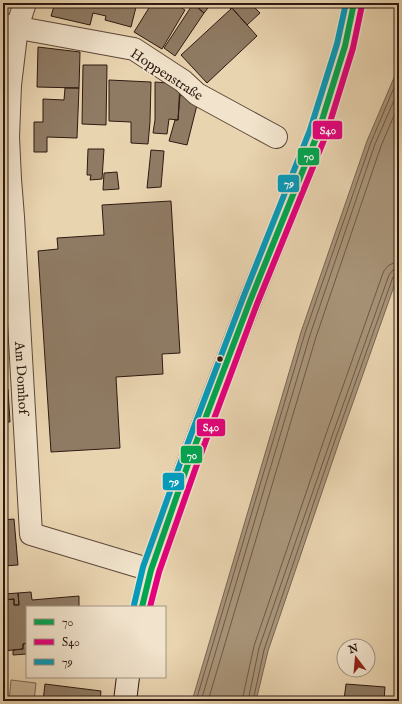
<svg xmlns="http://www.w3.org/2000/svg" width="402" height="704" font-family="'IM FELL English',serif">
<rect width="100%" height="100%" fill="#e9d4b0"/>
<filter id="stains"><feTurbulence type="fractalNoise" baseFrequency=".005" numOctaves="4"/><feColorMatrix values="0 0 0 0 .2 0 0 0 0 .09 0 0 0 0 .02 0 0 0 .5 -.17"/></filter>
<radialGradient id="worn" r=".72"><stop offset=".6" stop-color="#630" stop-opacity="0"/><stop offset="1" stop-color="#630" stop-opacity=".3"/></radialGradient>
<path fill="#c9b495" stroke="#7c6753" d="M 11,680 L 36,683 L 34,701 L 9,701 Z"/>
<path fill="#a9957a" stroke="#786450" d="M 399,66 L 399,272 L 339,442 L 268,651 L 256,701 L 192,701 L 301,332 L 367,141 Z"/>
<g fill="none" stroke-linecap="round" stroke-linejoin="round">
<path stroke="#6c5846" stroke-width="1" d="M 196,701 L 305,333 L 371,142 L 399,76
M 201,701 L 310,335 L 375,144 L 399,89
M 208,701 L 316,337 L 381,146 L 399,104
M 242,701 L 254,646 L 325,437 L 383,273 C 386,266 391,263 399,262
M 248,701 L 259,648 L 331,439 L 389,275 L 393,270 L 399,268
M 253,701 L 264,650 L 335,440 L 393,277 L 396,274 L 399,273"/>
</g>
<path fill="#8f7b64" stroke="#2e1a11" d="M 55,3 L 137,3 L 131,27 L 105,20 L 106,16 L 93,13 L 90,25 L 51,16 Z
M 152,3 L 174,3 L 185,10 L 162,49 L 134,32 Z
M 199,3 L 212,3 L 204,13 L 196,6 Z
M 225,3 L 250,3 L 260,13 L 247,25 L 232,8 L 231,9 Z
M 193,4 L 204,13 L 175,56 L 164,48 Z
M 232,8 L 257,36 L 207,83 L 181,55 Z
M 38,47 L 80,52 L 79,88 L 37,87 Z
M 83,65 L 107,65 L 106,125 L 82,124 Z
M 109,80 L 151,82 L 150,122 L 148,144 L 131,143 L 131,122 L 109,121 Z
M 155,82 L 180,84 L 178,120 L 169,119 L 167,134 L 153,133 L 155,120 Z
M 65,88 L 79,88 L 77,138 L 47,137 L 47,152 L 34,152 L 34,122 L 43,122 L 43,99 L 64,100 Z
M 180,95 L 198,101 L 187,145 L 169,141 L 175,120 L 178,120 Z
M 88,149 L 104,149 L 102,179 L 90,180 L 91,175 L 87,175 Z
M 151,150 L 164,151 L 161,187 L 147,188 Z
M 117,172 L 119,189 L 103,190 L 104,173 Z
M 171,201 L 180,353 L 162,354 L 163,374 L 116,377 L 120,448 L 51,452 L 38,251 L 58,249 L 57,238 L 104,235 L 102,205 Z
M 3,389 L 8,389 L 10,422 L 3,422 Z
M 14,519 L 18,565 L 3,566 L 3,520 Z
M 31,592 L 32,600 L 79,596 L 79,607 L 27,607 L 27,643 L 23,644 L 23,649 L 3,651 L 3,594 L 4,594 L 4,600 L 14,599 L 14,605 L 19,605 L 18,593 Z
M 18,593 L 19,605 L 14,605 L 14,599 L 4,600 L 4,594 Z
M 27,643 L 27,654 L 13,655 L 13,650 L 23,649 L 23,644 Z
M 45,684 L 101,691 L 100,701 L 43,701 Z
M 346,684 L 385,687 L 384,701 L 344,700 Z
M 320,697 L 342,698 L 342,701 L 320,701 Z"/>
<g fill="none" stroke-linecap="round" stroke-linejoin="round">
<g stroke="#5d4839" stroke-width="24">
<g id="street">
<path id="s1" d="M 25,3 L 17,27 L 10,85 L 8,137 L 10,179 L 13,217 L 31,534 L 151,570"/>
<path d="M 3,25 L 134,49 L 183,81 L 197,94 L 276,137"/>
</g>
</g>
<g stroke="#2e1a11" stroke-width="24">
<path id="secondary" d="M 142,607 L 151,570 L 188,464 L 250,301 L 318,133 L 345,46 L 354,3
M 125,701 L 128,677"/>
</g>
<use href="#street" stroke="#f1e3cc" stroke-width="22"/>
<use href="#secondary" stroke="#f1e3cc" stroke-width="22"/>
<g stroke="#f1e3cc" stroke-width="9">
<path id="bus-1" d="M 142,607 L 151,570 L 188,464 L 250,301 L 318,133 L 345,46 L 354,3"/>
</g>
<g stroke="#f1e3cc" stroke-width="9">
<path id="bus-2" d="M 150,607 L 159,572 L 196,467 L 257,304 L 326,135 L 353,48 L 362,5"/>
</g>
<g stroke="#f1e3cc" stroke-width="9">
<path id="bus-3" d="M 134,605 L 143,567 L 181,461 L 243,298 L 310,130 L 337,44 L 346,3"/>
</g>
<use href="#bus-1" stroke="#00a651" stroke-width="6"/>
<use href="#bus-2" stroke="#e5007d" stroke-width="6"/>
<use href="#bus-3" stroke="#059bbb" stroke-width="6"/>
</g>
<circle fill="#2e1a11" stroke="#f1e3cc" stroke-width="1.5" cx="220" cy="359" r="3.5"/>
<g text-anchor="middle" stroke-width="3" stroke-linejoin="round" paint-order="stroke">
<g font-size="14" fill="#2e1a11" stroke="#f1e3cc">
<text transform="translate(167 74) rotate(33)" y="5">Hoppenstraße</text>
<text dy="5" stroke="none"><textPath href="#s1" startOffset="377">Am Domhof</textPath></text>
</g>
</g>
<g stroke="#f1e3cc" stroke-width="1.5">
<rect x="312" y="120" width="31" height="20" rx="4" fill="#e5007d"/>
<rect x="297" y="147" width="23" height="19" rx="4" fill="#00a651"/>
<rect x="277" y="174" width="23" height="19" rx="4" fill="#059bbb"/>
<rect x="196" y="418" width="30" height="19" rx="4" fill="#e5007d"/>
<rect x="180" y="445" width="23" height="19" rx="4" fill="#00a651"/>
<rect x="162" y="472" width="23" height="19" rx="4" fill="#059bbb"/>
</g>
<g font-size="11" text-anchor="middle" font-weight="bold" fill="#fff">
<text x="328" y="134">S40</text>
<text x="309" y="160">70</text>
<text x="289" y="187">79</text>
<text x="211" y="431">S40</text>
<text x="192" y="459">70</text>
<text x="174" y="485">79</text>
</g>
<rect width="402" height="704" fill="none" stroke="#e9d4b0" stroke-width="16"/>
<rect x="4" y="4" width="394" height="696" fill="none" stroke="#2e1a11" stroke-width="2"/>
<rect x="8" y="8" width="386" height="688" fill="none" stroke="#2e1a11"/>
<rect x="26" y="606" width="140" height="72" fill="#f1e3cc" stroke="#a39381"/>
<rect x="34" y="619" width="20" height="6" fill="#00a651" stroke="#a39381"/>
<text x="62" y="626" font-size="12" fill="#2e1a11">70</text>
<rect x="34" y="639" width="20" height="6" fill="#e5007d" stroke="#a39381"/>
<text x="62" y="646" font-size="12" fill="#2e1a11">S40</text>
<rect x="34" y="659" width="20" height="6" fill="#059bbb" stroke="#a39381"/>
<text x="62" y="666" font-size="12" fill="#2e1a11">79</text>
<g transform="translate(356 658) rotate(344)"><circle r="19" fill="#f1e3cc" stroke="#a39381"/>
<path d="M0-3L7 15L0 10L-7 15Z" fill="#8f2418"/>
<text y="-6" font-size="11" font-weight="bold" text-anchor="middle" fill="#2e1a11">N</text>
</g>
<rect width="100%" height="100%" filter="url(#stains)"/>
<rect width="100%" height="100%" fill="url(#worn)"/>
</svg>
